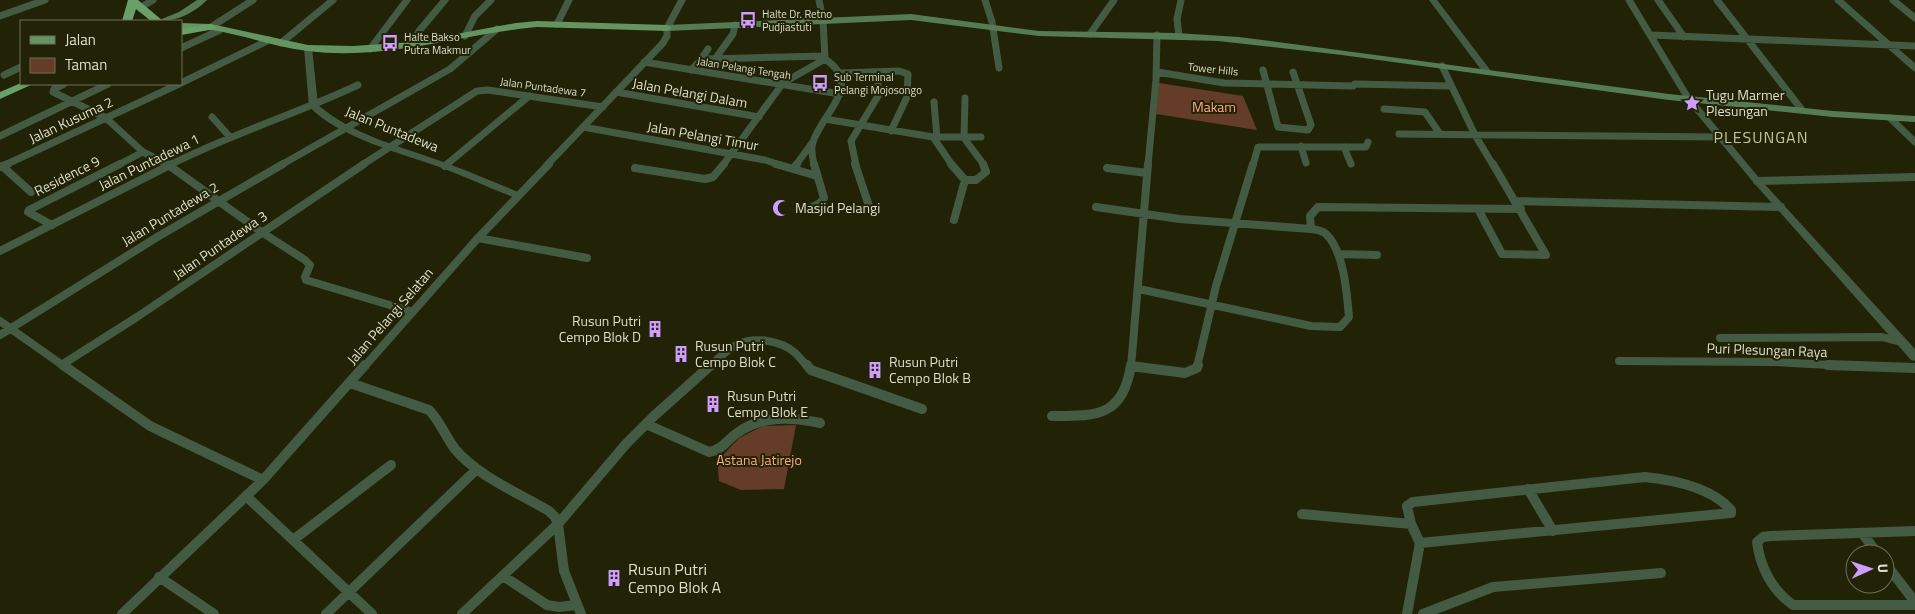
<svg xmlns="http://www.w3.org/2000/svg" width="1915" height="614" font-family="'Titillium Web',sans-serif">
<rect width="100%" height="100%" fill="#222306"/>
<path fill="#653c28" d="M 1159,83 L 1243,96 L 1257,130 L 1156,114 Z
M 796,425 L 784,489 L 741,490 L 719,481 L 718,467 L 721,457 L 739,438 L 763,426 Z"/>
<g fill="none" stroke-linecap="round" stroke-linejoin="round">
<path stroke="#435b43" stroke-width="7" d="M 819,0 L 823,20 L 825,59
M 985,0 L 992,22 L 999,68
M 1629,0 L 1688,98
M 1658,0 L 1684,37
M 1717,0 L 1802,110
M 1838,0 L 1915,68
M 1893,0 L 1915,18
M 140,8 L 153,0
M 0,16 L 45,0
M 557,24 L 569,0
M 211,27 L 253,0
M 1090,34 L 1114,0
M 1651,35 L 1915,46
M 465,36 L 475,16 L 491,0
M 1179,36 L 1177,19 L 1181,0
M 281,43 L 333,0
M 413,45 L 419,31 L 445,0
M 181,48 L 220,30
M 370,49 L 407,0
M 715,59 L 733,34 L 735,25
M 700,61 L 708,49
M 644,62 L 840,94
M 1442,66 L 1475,135 L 1493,165
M 691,70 L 700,61 L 708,59 L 825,56
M 1263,70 L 1278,127 L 1308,130 L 1311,125 L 1293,72
M 1157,72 L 1224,83 L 1353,86
M 841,73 L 899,71 L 908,74 L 907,97 L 891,131
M 4,75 L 21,67
M 181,83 L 269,40
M 64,84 L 54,89 L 53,92 L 106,118 L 143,152 L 169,165
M 1355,84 L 1451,86
M 616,92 L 759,117
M 965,98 L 964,138 L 984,165
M 934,102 L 937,138
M 1384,109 L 1425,112 L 1440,134
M 212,117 L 230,137
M 1890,118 L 1915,142
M 825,119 L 933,137 L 981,137
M 583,127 L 765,160 L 780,165
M 1399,134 L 1720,137
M 0,136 L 108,84
M 933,137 L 952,165
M 1301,146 L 1306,163
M 1344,147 L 1351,164
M 5,165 L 179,84
M 118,165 L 143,152
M 170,165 C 231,134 296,114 358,85
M 281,165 L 450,69 L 497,29
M 362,165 L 477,91 L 488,90 L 603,107
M 446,165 L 529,96
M 547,165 L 663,43 L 667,36 L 667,28
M 723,165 L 783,83 L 825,59
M 796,165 L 812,143
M 814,165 C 813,158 810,149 813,142 C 822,113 864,85 825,59
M 856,165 L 851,141 L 878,96 L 878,72
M 1148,165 L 1156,80 L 1157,35
M 1253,165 L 1258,147 L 1366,147 L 1368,142"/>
<path stroke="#435b43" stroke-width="8" d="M 167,164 L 263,233 L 305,260 L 310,265 L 305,277 L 306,280 L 413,312
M 776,164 L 817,176
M 855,164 L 870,209
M 951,164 L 965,180 L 976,180 L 986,172 L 983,164
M 2,166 L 31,192
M 445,166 L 448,164
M 0,167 L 8,164
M 635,168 L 705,179 L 713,177 L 724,164
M 794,168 L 797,164
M 1107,168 L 1147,173
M 1757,181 L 1915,177
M 1516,201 L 1781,207
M 1096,207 L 1180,219 L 1311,229 C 1316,230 1322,230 1326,234 C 1344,251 1347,294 1349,317 L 1340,327 L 1311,326 L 1139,289
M 1478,209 L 1502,254 L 1546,255 L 1493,164
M 806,210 L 820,203 L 824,198 L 814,164
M 954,220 L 965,180
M 52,225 L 28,212 L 29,210 L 120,164
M 1311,229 L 1310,216 L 1318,207 L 1521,209
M 478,238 L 587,258
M 0,251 L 172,164
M 1338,254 L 1377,255
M 0,321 L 65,367
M 0,335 L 159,236 L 283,164
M 1720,338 L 1882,337 L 1901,342
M 1619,361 L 1775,362 L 1868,367
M 63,364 L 137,317 L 364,164
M 1131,366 L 1135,367
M 364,367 L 478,238 L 549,164
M 709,367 C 719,358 729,347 741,343 C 756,337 781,341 794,352 C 799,356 803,362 808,367
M 1131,367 L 1148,164
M 1197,367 L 1216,286 L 1253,164"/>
<path stroke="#435b43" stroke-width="10" d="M 63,365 L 150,426 L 263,480
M 807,365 L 811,370 L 922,409
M 1828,365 L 1915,368
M 1131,366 L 1185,373 L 1197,368 L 1198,365
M 350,383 L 429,410 C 440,421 445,436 455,449 C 476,475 520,494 549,511 L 555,517 L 558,524 L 564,571 L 581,614
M 1052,416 C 1097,416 1123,417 1131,365
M 646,424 L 709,452 C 722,450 727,440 737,433 C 762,415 792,417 820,423
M 1645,477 C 1674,480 1711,487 1731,510 L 1731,513 L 1420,543 L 1411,524 L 1407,506 L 1413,502 Z
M 1528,489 L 1553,531
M 246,496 L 372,614
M 1302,514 L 1411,524
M 1915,531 L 1771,536 L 1763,537 L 1757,542 C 1760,567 1772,590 1793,605 L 1915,605
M 1862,533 L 1878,554
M 293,540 L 391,465
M 1885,563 L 1915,602
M 503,576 L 547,605 L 559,607 L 576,605
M 159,577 L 214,614
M 122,614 L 263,480 L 365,365
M 326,614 L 477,469
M 462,614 L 558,524 L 626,444 L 654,416 L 711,365
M 1407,614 L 1420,543
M 1423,614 L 1493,587 L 1661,573"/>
<path fill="#435b43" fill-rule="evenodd" d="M 678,0 L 686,0 L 670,30 L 664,30 L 663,28 Z
M 1429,0 L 1437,0 L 1491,71 L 1491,75 L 1485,75 Z
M 308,45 L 312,48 L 318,105 C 354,136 403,147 446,163 C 471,172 496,183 521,193 L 522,195 L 521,197 L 513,197 C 489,188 466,177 442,168 C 404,154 336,137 309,106 L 304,48 Z
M 1688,95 L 1691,96 L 1760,179 L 1915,349 L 1915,361 L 1911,360 L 1754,183 L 1685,100 L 1685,96 Z"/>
<path fill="#557b54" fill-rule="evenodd" d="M 197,0 L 207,0 C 194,13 176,22 157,21 L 179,12 Z
M 911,14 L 1039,31 L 1176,33 L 1239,37 L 1669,94 L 1833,111 L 1915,116 L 1915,122 L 1833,117 L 1669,100 L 1342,55 L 1218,41 L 1039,36 L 911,20 L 667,31 L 662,28 L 667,25 Z"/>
<path fill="#639462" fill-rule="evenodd" d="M 537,21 L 667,25 L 672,28 L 667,31 L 537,27 C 461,34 385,61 308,51 C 275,47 244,35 212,30 C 202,29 191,29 181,29 L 181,23 L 211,24 L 308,45 L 353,46 L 413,42 L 516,23 Z"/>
<path fill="#699f68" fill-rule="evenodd" d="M 128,0 L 138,0 L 163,21 L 151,21 L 136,9 L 132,21 L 122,21 Z
M 211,24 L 216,27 L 215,29 L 181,35 L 181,29 Z
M 21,83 L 33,84 L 0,99 L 0,92 Z"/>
</g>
<defs>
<g id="bus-bare" transform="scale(1.35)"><path d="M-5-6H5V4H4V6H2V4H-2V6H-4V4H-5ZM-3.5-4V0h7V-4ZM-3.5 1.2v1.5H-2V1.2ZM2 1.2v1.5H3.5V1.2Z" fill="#d09dfe" stroke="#222306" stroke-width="2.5" paint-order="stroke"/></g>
<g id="sight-bare" transform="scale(1.35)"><path d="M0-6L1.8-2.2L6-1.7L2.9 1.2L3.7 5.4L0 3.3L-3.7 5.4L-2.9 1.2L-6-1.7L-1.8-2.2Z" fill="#d09dfe" stroke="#222306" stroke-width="2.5" paint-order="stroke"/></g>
<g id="mosque-bare" transform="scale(1.35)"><path d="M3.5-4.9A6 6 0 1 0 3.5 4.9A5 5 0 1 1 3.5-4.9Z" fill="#d09dfe" stroke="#222306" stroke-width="2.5" paint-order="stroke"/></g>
<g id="building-bare" transform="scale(1.35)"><path d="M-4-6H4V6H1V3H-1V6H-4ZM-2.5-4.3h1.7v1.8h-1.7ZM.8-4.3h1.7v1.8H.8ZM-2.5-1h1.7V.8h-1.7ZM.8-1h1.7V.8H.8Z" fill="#d09dfe" stroke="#222306" stroke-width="2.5" paint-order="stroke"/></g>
</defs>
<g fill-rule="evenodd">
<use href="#bus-bare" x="748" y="20"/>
<use href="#bus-bare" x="390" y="43"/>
<use href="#bus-bare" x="820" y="83"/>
<use href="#sight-bare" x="1692" y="103"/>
<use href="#mosque-bare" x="781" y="208"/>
<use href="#building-bare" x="655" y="329"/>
<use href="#building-bare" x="681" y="354"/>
<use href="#building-bare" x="875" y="370"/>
<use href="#building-bare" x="713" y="404"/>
<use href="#building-bare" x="614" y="578"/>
</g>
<g text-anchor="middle" stroke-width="4" stroke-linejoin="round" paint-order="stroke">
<g font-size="11" fill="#dedfce" stroke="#222306" text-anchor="start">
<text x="762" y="18">Halte Dr. Retno<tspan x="762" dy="13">Pudjiastuti</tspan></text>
<text x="404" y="41">Halte Bakso<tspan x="404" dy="13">Putra Makmur</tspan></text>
<text x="834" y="81">Sub Terminal<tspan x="834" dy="13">Pelangi Mojosongo</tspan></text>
</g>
<g font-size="11" fill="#dedfce" stroke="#222306">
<text transform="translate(744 68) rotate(9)" y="4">Jalan Pelangi Tengah</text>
<text transform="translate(1213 69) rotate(6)" y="4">Tower Hills</text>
<text transform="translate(543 87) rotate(8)" y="4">Jalan Puntadewa 7</text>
</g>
<g font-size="14" fill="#dedfce" stroke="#222306">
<text transform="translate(690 93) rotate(10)" y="5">Jalan Pelangi Dalam</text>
<text transform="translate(71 120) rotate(-25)" y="5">Jalan Kusuma 2</text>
<text transform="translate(392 129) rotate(22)" y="5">Jalan Puntadewa</text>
<text transform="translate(703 136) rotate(10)" y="5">Jalan Pelangi Timur</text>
<text transform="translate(149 162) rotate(-26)" y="5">Jalan Puntadewa 1</text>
<text transform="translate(67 176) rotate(-27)" y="5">Residence 9</text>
<text transform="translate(170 214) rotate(-31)" y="5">Jalan Puntadewa 2</text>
<text transform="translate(220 245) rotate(-34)" y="5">Jalan Puntadewa 3</text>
<text transform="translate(390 316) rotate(-49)" y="5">Jalan Pelangi Selatan</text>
<text transform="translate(1767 350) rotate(2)" y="5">Puri Plesungan Raya</text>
</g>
<g font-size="14" fill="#dedfce" stroke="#222306" text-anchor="start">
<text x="1706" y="100">Tugu Marmer<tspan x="1706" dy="16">Plesungan</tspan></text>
<text x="795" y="213">Masjid Pelangi</text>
<text x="641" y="326" text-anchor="end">Rusun Putri<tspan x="641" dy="16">Cempo Blok D</tspan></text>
<text x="695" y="351">Rusun Putri<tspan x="695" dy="16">Cempo Blok C</tspan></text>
<text x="889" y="367">Rusun Putri<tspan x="889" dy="16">Cempo Blok B</tspan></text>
<text x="727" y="401">Rusun Putri<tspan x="727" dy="16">Cempo Blok E</tspan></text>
</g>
<g font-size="14" fill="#faa983" stroke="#222306">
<text x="1214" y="112">Makam</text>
<text x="759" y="465">Astana Jatirejo</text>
</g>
<g font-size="16" letter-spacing="1" fill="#c1c4a2" stroke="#222306">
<text x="1761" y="143">PLESUNGAN</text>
</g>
<g font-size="16" fill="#dedfce" stroke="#222306" text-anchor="start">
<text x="628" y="575">Rusun Putri<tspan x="628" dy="18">Cempo Blok A</tspan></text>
</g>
</g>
<rect x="20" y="20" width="162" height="65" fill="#222306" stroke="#6d6e56"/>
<rect x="30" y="36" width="25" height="8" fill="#639462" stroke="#6d6e56"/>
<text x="65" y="45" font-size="15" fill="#dedfce">Jalan</text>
<rect x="30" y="58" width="25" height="15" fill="#653c28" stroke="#6d6e56"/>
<text x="65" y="70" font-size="15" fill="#dedfce">Taman</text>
<g transform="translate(1870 569) rotate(87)"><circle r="24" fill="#222306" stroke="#6d6e56"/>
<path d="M0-4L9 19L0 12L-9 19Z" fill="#d09dfe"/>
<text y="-8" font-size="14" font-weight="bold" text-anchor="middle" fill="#dedfce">U</text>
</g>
</svg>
